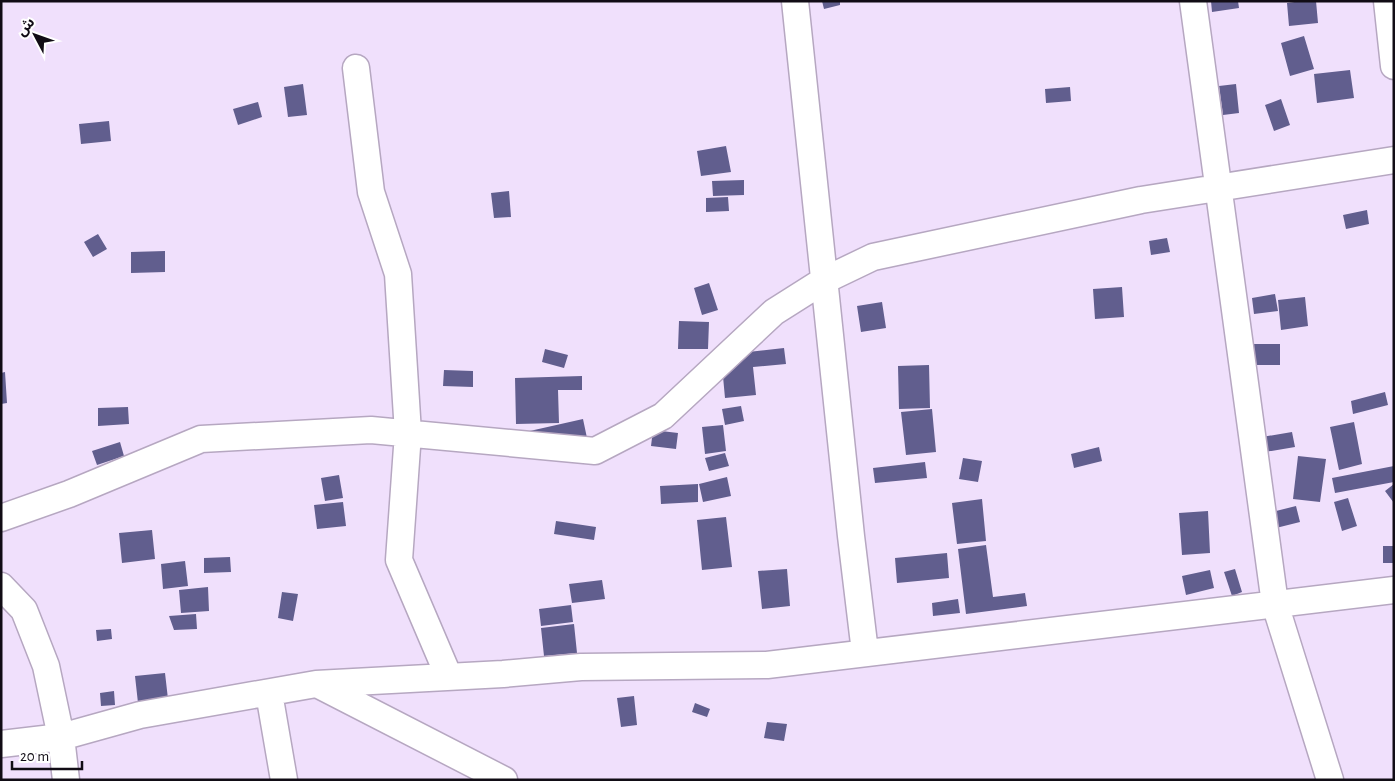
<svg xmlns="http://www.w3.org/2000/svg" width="1395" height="781" font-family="'Alegreya Sans','Noto Sans Arabic',sans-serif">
<rect width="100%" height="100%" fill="#f0e0fc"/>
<path fill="#615e8e" d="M 822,1 L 840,1 L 840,5 L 824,9 Z
M 1211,1 L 1238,1 L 1239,8 L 1212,12 Z
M 1302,1 L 1316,1 L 1318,23 L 1289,26 L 1287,3 Z
M 1304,36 L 1314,69 L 1290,76 L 1281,43 Z
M 1350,70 L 1354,98 L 1317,103 L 1314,74 Z
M 303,84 L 307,115 L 288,117 L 284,87 Z
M 1236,84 L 1239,113 L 1223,115 L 1219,86 Z
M 1070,87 L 1071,101 L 1046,103 L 1045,89 Z
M 1281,99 L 1290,125 L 1274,131 L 1265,105 Z
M 258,102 L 262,117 L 238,125 L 233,109 Z
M 109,121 L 111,141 L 81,144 L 79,124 Z
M 726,146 L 731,172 L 701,176 L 697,151 Z
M 744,180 L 744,195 L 713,196 L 712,181 Z
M 509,191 L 511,217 L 494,218 L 491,193 Z
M 728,197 L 729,211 L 706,212 L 706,198 Z
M 1367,210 L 1369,224 L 1346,229 L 1343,215 Z
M 98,234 L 107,249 L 93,257 L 84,242 Z
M 1167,238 L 1170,252 L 1151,255 L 1149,241 Z
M 165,251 L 165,272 L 131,273 L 131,252 Z
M 709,283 L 718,310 L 702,315 L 694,288 Z
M 1122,287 L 1124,317 L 1095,319 L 1093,289 Z
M 1275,294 L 1278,311 L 1254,314 L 1252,298 Z
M 1305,297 L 1308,326 L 1281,330 L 1278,300 Z
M 882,302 L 886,328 L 861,332 L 857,306 Z
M 679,321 L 709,322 L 708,349 L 678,349 Z
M 1254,344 L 1280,344 L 1280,365 L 1254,365 Z
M 784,348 L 786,364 L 753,367 L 756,395 L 725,398 L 721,355 Z
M 545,349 L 568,355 L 564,368 L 542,362 Z
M 929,365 L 930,408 L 899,409 L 898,366 Z
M 444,370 L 473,371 L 473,387 L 443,386 Z
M 5,372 L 7,403 L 1,404 L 1,373 Z
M 582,376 L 582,390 L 558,390 L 559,423 L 516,424 L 515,378 Z
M 1385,392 L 1388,405 L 1353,414 L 1351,401 Z
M 741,406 L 744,421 L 725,425 L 722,409 Z
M 128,407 L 129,424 L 98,426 L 98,408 Z
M 932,409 L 936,452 L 906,455 L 901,412 Z
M 583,419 L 587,438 L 512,435 Z
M 1354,422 L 1362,464 L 1339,470 L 1330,427 Z
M 723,425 L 726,451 L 705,454 L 702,427 Z
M 653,430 L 678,433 L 676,449 L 651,446 Z
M 1292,432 L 1295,447 L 1259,453 L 1256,438 Z
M 120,442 L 124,456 L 97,465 L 92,451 Z
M 1099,447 L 1102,461 L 1074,468 L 1071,454 Z
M 725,453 L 729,466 L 709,471 L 705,458 Z
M 1298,456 L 1326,459 L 1320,502 L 1293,499 Z
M 963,458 L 982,461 L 978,482 L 959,479 Z
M 925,462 L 927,478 L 875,483 L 873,468 Z
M 1394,466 L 1394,482 L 1335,493 L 1332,478 Z
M 339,475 L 343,498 L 325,501 L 321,478 Z
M 727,477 L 731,496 L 703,502 L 699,484 Z
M 698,484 L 698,502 L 661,504 L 660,486 Z
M 1394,484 L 1394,503 L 1385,491 Z
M 1348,498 L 1357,526 L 1342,531 L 1334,502 Z
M 982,499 L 986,541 L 957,544 L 952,503 Z
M 343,502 L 346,526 L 317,529 L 314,505 Z
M 1296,506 L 1300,522 L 1276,528 L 1272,512 Z
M 1208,511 L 1210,553 L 1182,555 L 1179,513 Z
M 726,517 L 732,567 L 702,570 L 697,520 Z
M 556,521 L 596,527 L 594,540 L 554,534 Z
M 152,530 L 155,559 L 122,563 L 119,533 Z
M 986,545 L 993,597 L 1025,593 L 1027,606 L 966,614 L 958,549 Z
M 1383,546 L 1394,546 L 1394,563 L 1383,563 Z
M 947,553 L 949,578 L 897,583 L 895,558 Z
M 230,557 L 231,572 L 204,573 L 204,558 Z
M 185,561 L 188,586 L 163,589 L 161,564 Z
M 787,569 L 790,606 L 762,609 L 758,571 Z
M 1235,569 L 1242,592 L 1232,596 L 1224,572 Z
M 1210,570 L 1214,588 L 1186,595 L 1182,576 Z
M 602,580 L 605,599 L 572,603 L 569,584 Z
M 208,587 L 209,611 L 181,613 L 179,590 Z
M 282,592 L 298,594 L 293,621 L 278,618 Z
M 958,599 L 960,613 L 933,616 L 932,603 Z
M 571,605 L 573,622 L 541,626 L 539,609 Z
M 196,614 L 197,629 L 174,630 L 169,616 Z
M 574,624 L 577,653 L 544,656 L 541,628 Z
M 111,629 L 112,639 L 97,641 L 96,630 Z
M 165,673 L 168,699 L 138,703 L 135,676 Z
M 114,691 L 115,705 L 101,706 L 100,693 Z
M 634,696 L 637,725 L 621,727 L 617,698 Z
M 695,703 L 710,709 L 707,717 L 692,712 Z
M 767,722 L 787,724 L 784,741 L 764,738 Z"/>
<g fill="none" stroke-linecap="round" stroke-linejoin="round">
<g stroke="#b6a7c1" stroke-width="29">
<path id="street" d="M 795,1 L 851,536 L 865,652
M 1193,1 L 1275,604 L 1330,780
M 1387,1 L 1394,66
M 356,68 L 371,192 L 398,274 L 408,433 L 399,560 L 449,677
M 1,518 L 69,494 L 201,439 L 371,430 L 595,451 L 663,416 L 774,312 L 823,281 L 873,257 L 1141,200 L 1394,160
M 1,586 L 24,610 L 46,666 L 61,737 L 66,780
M 317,684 L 504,780
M 269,693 L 284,780
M 1,744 L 61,737 L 140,715 L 316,684 L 503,674 L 581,667 L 767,665 L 1394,590"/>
</g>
<use href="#street" stroke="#fff" stroke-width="26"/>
</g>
<rect width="1395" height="781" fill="none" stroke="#110c15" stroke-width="5"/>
<g transform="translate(35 35) rotate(311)" stroke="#ffffff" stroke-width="4" paint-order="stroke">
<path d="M0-4L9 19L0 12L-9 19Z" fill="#110c15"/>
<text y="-8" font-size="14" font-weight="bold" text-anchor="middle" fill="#110c15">ش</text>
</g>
<path d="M12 761v8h70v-8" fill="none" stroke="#110c15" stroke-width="2.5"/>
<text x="20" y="761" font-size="15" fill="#110c15" stroke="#ffffff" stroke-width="4" paint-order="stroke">20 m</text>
</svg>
